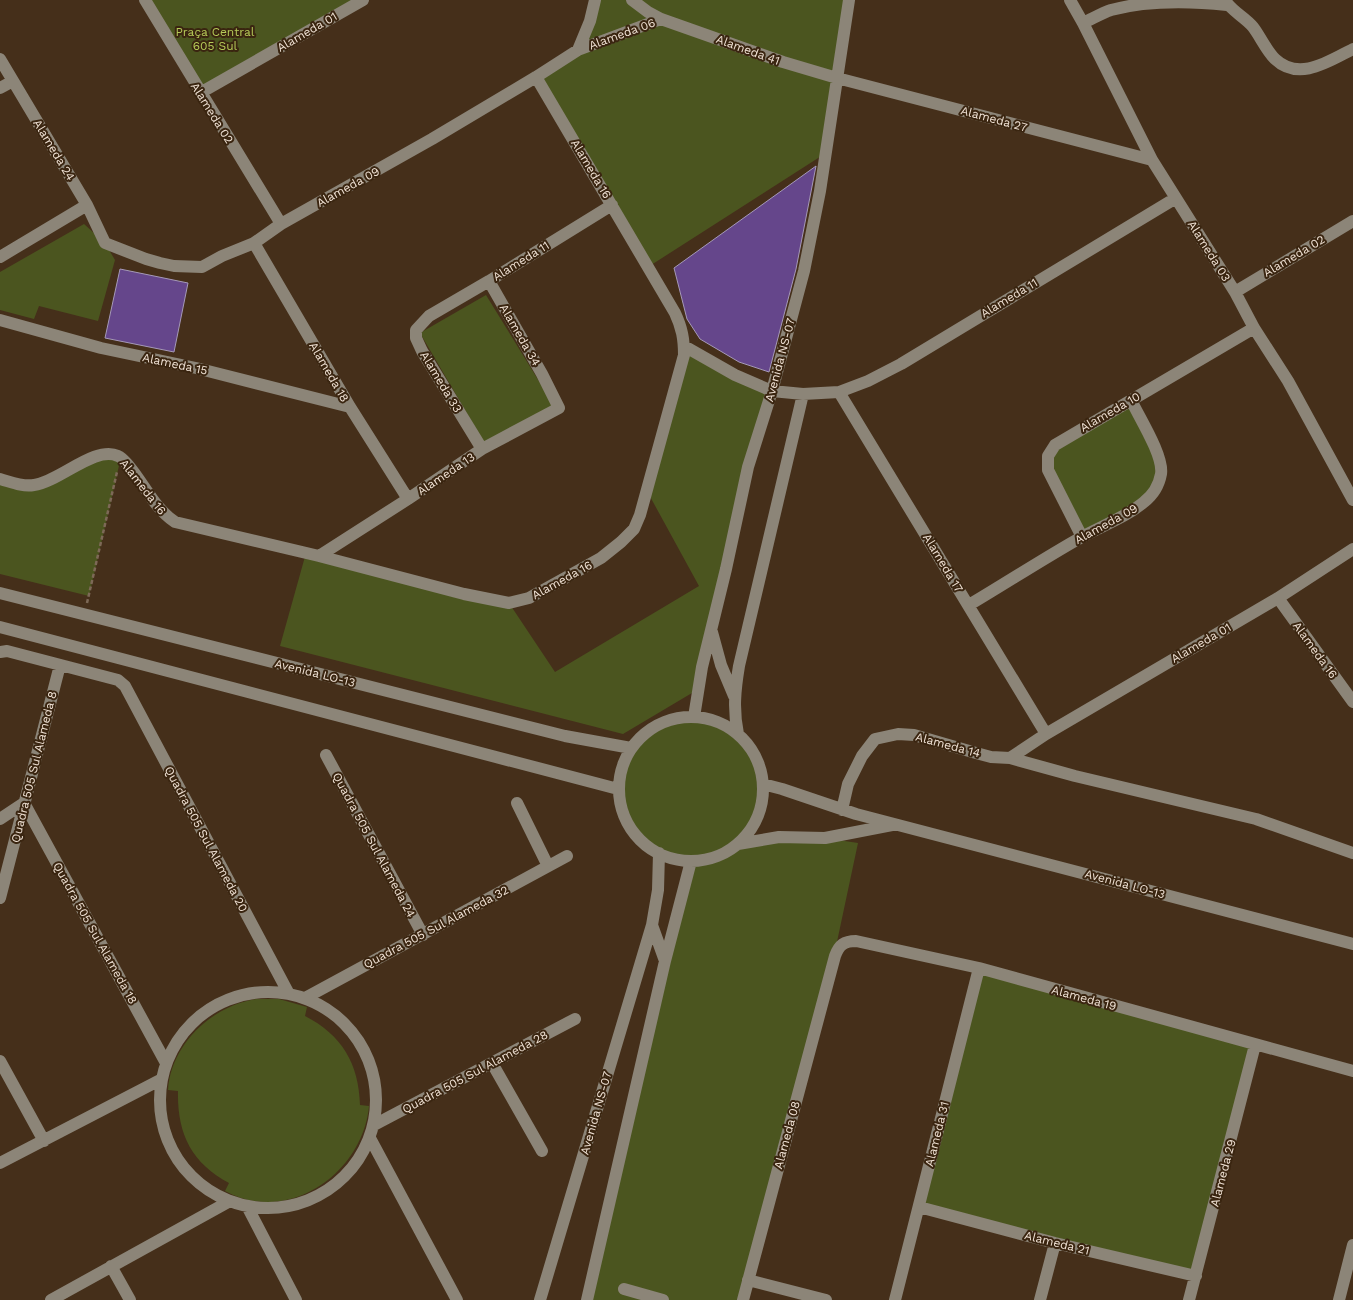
<svg xmlns="http://www.w3.org/2000/svg" width="1353" height="1300" font-family="'Work Sans',sans-serif">
<rect width="100%" height="100%" fill="#452f1a"/>
<path fill="#4b551f" d="M 146,0 L 363,0 L 200,93 Z
M 595,0 L 851,0 L 826,153 L 648,267 L 536,77 L 578,50 Z
M 84,224 L 105,243 L 115,260 L 98,321 L 39,306 L 34,319 L 0,310 L 0,272 Z
M 486,295 L 556,409 L 485,444 L 420,333 Z
M 684,346 L 772,391 L 697,690 L 623,734 L 280,646 L 306,553 L 509,603 L 555,672 L 699,586 L 647,491 Z
M 1131,400 L 1159,455 L 1152,495 L 1082,537 L 1048,460 L 1050,450 Z
M 121,457 L 89,596 L 0,574 L 0,479 L 26,486 L 91,458 Z
M 694,717 L 725,725 L 741,738 L 757,760 L 763,784 L 756,820 L 739,843 L 825,838 L 858,843 L 831,970 L 744,1300 L 582,1300 L 691,861 C 680,860 668,858 658,853 C 611,827 606,765 648,732 C 661,721 678,719 694,717 Z
M 979,968 L 1255,1045 L 1196,1276 L 919,1207 Z
M 256,999 L 279,999 L 307,1007 L 305,1016 C 342,1035 359,1064 360,1105 L 369,1106 C 363,1173 288,1226 225,1191 L 229,1183 C 191,1163 177,1133 178,1091 L 168,1090 C 171,1044 212,1006 256,999 Z"/>
<path fill="#65468b" stroke="#a599b8" d="M 816,166 L 796,269 L 769,372 L 739,362 L 700,339 L 687,319 L 674,268 Z
M 120,269 L 188,283 L 174,352 L 105,338 Z"/>
<g fill="none" stroke-linecap="round" stroke-linejoin="round">
<path stroke="#7d6957" stroke-width="2.5" stroke-dasharray="4 2.5" stroke-linecap="butt" d="M 87,603 L 117,472"/>
<path stroke="#8c8578" stroke-width="12" d="M 145,0 L 281,224
M 632,0 L 648,12 L 661,19 L 783,62 L 837,78 L 1152,160
M 1070,0 L 1083,23 L 1152,160 L 1235,292 L 1254,328 L 1288,381 L 1353,500
M 1225,0 C 1231,11 1245,17 1253,27 C 1260,36 1266,50 1275,59 C 1299,82 1329,61 1353,49
M 1083,23 C 1092,19 1102,13 1111,10 C 1149,0 1188,1 1227,5
M 578,50 L 590,21 L 595,0
M 0,59 L 87,205 L 105,243 L 146,259 L 160,263 L 174,266 L 202,267 L 222,256 L 254,243 L 281,224 L 432,139 L 536,77 L 578,50 L 661,19
M 0,88 L 13,81
M 200,93 L 363,0
M 254,243 L 350,407 L 408,499
M 0,257 L 87,205
M 1235,292 L 1353,221
M 0,320 L 101,348 L 196,368 L 350,407
M 684,346 L 735,375 L 772,391 L 803,394 L 839,392 L 868,381 L 901,364 L 1176,198
M 839,392 L 1046,734
M 482,449 L 422,351 L 416,338 L 416,330 L 429,316 L 489,281 L 612,205
M 0,479 C 11,482 22,487 34,485 C 59,482 95,445 118,456 C 123,458 126,463 129,466 C 145,485 154,508 175,522 L 319,556 L 464,594 L 509,603 L 529,598 L 601,558 L 621,542 L 634,529 L 640,515 L 684,355 C 684,339 682,328 675,313 L 536,77
M 1082,537 L 1048,470 L 1048,456 L 1055,445 L 1254,328
M 319,556 L 408,499 L 482,449 L 559,408 L 542,374 L 489,281
M 0,593 L 565,736 L 631,748
M 1278,598 L 1353,702
M 969,605 C 1006,583 1043,559 1080,538 C 1101,526 1125,518 1144,502 C 1153,495 1159,485 1161,474 C 1164,456 1139,417 1131,400
M 0,627 L 618,789
M 712,632 L 721,665 L 734,696
M 0,652 L 7,651 L 118,680 L 125,686 L 289,994
M 694,717 L 702,667 L 726,569 L 748,467 L 772,391 L 804,271 L 820,191 L 849,0
M619 789a72 72 0 1 1 144 0a72 72 0 1 1-144 0Z
M 738,734 C 733,710 735,690 739,666 L 803,394
M 326,755 L 423,935
M 1010,758 L 1046,734 L 1278,598 L 1353,549
M 763,784 L 782,789 L 856,814 L 1353,944
M 517,803 L 548,866
M 842,810 L 848,784 L 862,756 L 875,739 L 898,734 L 914,735 L 976,753 L 991,757 L 1010,758 L 1075,776 L 1256,819 L 1353,853
M 0,819 L 24,803 L 166,1063
M 738,844 L 779,837 L 825,838 L 892,825
M 659,853 L 658,890 L 652,925 L 665,961
M 0,898 L 60,665
M160 1100a108 108 0 1 1 216 0a108 108 0 1 1-216 0Z
M 305,998 L 567,856
M 0,1061 L 44,1141
M 492,1063 L 542,1151
M 374,1125 L 575,1019
M 370,1138 L 457,1300
M 0,1163 L 162,1079
M 247,1206 L 296,1300
M 919,1207 L 1055,1243 L 1196,1276
M 111,1266 L 130,1300
M 748,1280 L 826,1300
M 624,1289 L 663,1300
M 51,1300 L 230,1201
M 540,1300 L 652,925
M 587,1300 L 665,961 L 691,861
M 743,1300 L 835,956 C 839,945 844,941 856,941 L 979,968 L 1353,1071
M 895,1300 L 979,968
M 1040,1300 L 1055,1243
M 1189,1300 L 1255,1045
M 1339,1300 L 1353,1245"/>
</g>
<g text-anchor="middle" stroke-width="4" stroke-linejoin="round" paint-order="stroke">
<g font-size="12" fill="#b5ca58" stroke="#3a2510">
<text x="215" y="36">Praça Central<tspan x="215" dy="14">605 Sul</tspan></text>
</g>
<g font-size="12" fill="#f0e2d5" stroke="#3a2510">
<text transform="translate(307 32) rotate(-30)" y="4">Alameda 01</text>
<text transform="translate(622 34) rotate(-20)" y="4">Alameda 06</text>
<text transform="translate(748 50) rotate(20)" y="4">Alameda 41</text>
<text transform="translate(212 113) rotate(58)" y="4">Alameda 02</text>
<text transform="translate(994 119) rotate(15)" y="4">Alameda 27</text>
<text transform="translate(54 150) rotate(59)" y="4">Alameda 24</text>
<text transform="translate(591 169) rotate(59)" y="4">Alameda 16</text>
<text transform="translate(348 187) rotate(-29)" y="4">Alameda 09</text>
<text transform="translate(1209 251) rotate(58)" y="4">Alameda 03</text>
<text transform="translate(1294 256) rotate(-31)" y="4">Alameda 02</text>
<text transform="translate(521 261) rotate(-32)" y="4">Alameda 11</text>
<text transform="translate(1009 298) rotate(-31)" y="4">Alameda 11</text>
<text transform="translate(520 335) rotate(60)" y="4">Alameda 34</text>
<text transform="translate(780 360) rotate(-75)" y="4">Avenida NS-07</text>
<text transform="translate(175 364) rotate(12)" y="4">Alameda 15</text>
<text transform="translate(329 372) rotate(60)" y="4">Alameda 18</text>
<text transform="translate(441 382) rotate(59)" y="4">Alameda 33</text>
<text transform="translate(1110 412) rotate(-30)" y="4">Alameda 10</text>
<text transform="translate(446 474) rotate(-34)" y="4">Alameda 13</text>
<text transform="translate(143 487) rotate(52)" y="4">Alameda 16</text>
<text transform="translate(1106 524) rotate(-29)" y="4">Alameda 09</text>
<text transform="translate(943 563) rotate(59)" y="4">Alameda 17</text>
<text transform="translate(562 580) rotate(-29)" y="4">Alameda 16</text>
<text transform="translate(1201 643) rotate(-30)" y="4">Alameda 01</text>
<text transform="translate(1315 650) rotate(54)" y="4">Alameda 16</text>
<text transform="translate(315 673) rotate(14)" y="4">Avenida LO-13</text>
<text transform="translate(948 745) rotate(15)" y="4">Alameda 14</text>
<text transform="translate(34 767) rotate(-76)" y="4">Quadra 505 Sul Alameda 8</text>
<text transform="translate(206 839) rotate(62)" y="4">Quadra 505 Sul Alameda 20</text>
<text transform="translate(374 845) rotate(62)" y="4">Quadra 505 Sul Alameda 24</text>
<text transform="translate(1125 884) rotate(15)" y="4">Avenida LO-13</text>
<text transform="translate(436 927) rotate(-28)" y="4">Quadra 505 Sul Alameda 32</text>
<text transform="translate(95 933) rotate(61)" y="4">Quadra 505 Sul Alameda 18</text>
<text transform="translate(1084 998) rotate(15)" y="4">Alameda 19</text>
<text transform="translate(475 1072) rotate(-28)" y="4">Quadra 505 Sul Alameda 28</text>
<text transform="translate(596 1113) rotate(-74)" y="4">Avenida NS-07</text>
<text transform="translate(937 1134) rotate(-76)" y="4">Alameda 31</text>
<text transform="translate(787 1135) rotate(-75)" y="4">Alameda 08</text>
<text transform="translate(1223 1173) rotate(-75)" y="4">Alameda 29</text>
<text transform="translate(1057 1243) rotate(14)" y="4">Alameda 21</text>
</g>
</g>
</svg>
